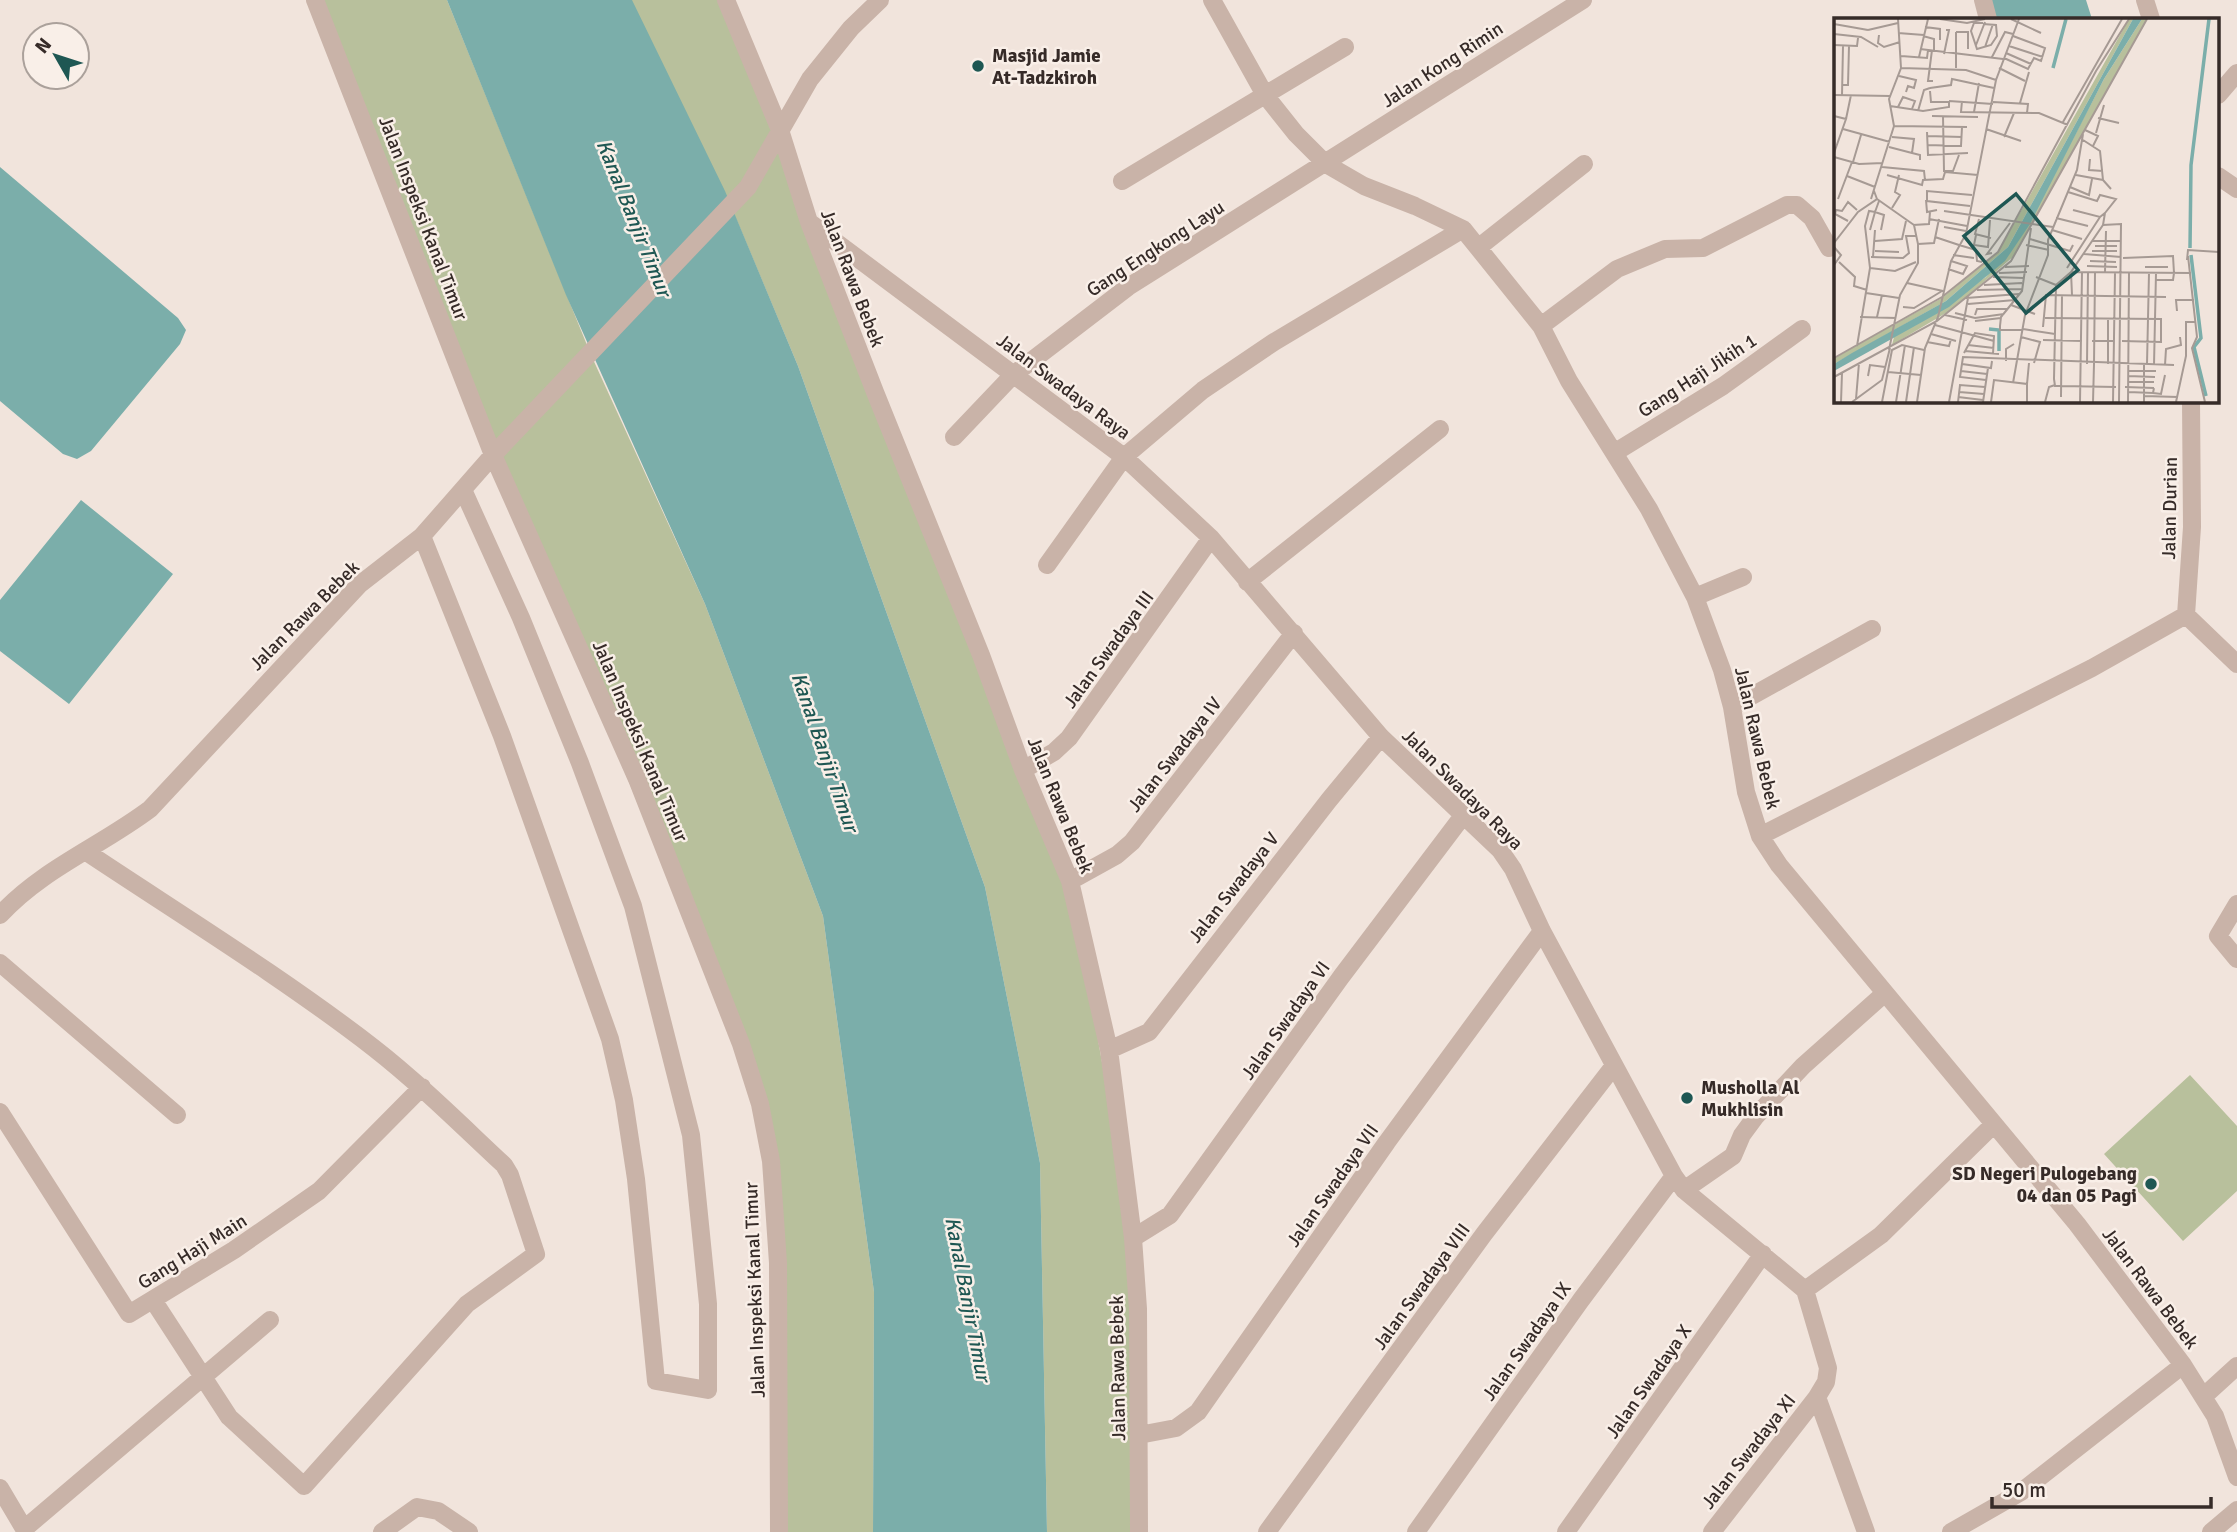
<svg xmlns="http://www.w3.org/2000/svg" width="2237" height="1532" font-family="Signika,sans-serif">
<rect width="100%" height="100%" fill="#f1e4dc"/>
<path fill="#b8c09c" d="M 311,0 L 447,0 L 591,355 L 705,604 L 823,916 L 874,1292 L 873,1532 L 775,1532 L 775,1219 L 760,1104 Z
M 631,0 L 726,0 L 1070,881 L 1133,1238 L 1138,1532 L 1047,1532 L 1040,1163 L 985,887 L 798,366 L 738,223 Z
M 2190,1075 L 2237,1126 L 2237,1191 L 2183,1241 L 2104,1154 Z"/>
<path fill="#7baeaa" d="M 447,0 L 632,0 L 725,191 L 798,366 L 985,887 L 1040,1163 L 1047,1532 L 873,1532 L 874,1292 L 823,916 L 705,604 L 566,295 Z
M 1984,0 L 2086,0 L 2092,19 L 1989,19 Z
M 0,167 L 178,318 L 186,330 L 180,344 L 91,451 L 77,459 L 63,454 L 0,401 Z
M 81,500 L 173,574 L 69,704 L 0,651 L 0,600 Z"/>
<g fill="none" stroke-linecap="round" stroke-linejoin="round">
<path stroke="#c9b3a8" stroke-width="18" d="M 315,0 L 493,455 L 637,779 L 741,1044 L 760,1104 L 771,1161 L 778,1263 L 779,1532
M 726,0 L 780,130 L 809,222 L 875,392 L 981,655 L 1023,770 L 1070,881 L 1109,1050 L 1133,1238 L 1138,1309 L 1139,1532
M 1212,0 L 1265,95 L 1296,134 L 1326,164 L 1364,186 L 1415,206 L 1463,229 L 1541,326 L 1569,381 L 1649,509 L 1695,597 L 1722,670 L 1732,707 L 1746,792 L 1760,836 L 1779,865 L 2077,1224 L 2183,1365 L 2215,1416 L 2237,1477
M 1983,0 L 1988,19
M 2145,0 L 2151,19
M 2218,95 L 2237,73
M 2218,176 L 2237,189
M 1122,181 L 1345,47
M 809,222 L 1124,457 L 1211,538 L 1381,737 L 1500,850 L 1513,869 L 1542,931 L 1674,1176 L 1684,1190 L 1805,1290 L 1828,1368 L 1826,1382 L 1817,1397 L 1866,1532
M 1479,247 L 1584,164
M 1541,326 L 1617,269 L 1665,249 L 1703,248 L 1787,205 L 1797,205 L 1812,218 L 1829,248
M 954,437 L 1013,375 L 1128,287 L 1583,0
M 1614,453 L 1723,386 L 1802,329
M 422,536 L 502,736 L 610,1039 L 624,1100 L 636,1179 L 656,1381 L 708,1390 L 708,1304 L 691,1135 L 633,906 L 580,763 L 521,618 L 464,492
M 1047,565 L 1124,457 L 1203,390 L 1274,342 L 1463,229
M 1247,582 L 1440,429
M 1695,597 L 1743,577
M 2186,615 L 2192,527 L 2191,401
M 2186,615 L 2237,664
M 1732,707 L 1872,629
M 1023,770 L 1054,752 L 1069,738 L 1211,538
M 1760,836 L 2092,668 L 2186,615
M 85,851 C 181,915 282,977 374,1048 C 420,1084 461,1125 504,1165 L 510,1175 L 536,1254 L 467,1304 L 304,1486 L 229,1417 L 153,1300
M 1070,881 L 1117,855 L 1132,842 L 1294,633
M 2237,904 L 2218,936 L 2237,959
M 0,915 C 42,869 101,846 150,809 L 359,585 L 422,536 L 493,455 L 748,187 L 810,79 L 851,28 L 880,0
M 0,963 L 177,1115
M 1109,1050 L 1149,1032 L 1329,800 L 1381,737
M 0,1112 L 129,1314 L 234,1250 L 319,1191 L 422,1087
M 1684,1190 L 1733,1156 L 1742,1135 L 1756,1116 L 1803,1066 L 1885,993
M 1133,1238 L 1170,1215 L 1341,977 L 1462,817
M 1805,1290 L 1881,1235 L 1994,1124
M 2203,1397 L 2237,1366
M 1139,1435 L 1176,1428 L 1198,1412 L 1387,1142 L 1542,931
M 0,1488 L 26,1532
M 24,1529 L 270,1320
M 382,1532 L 417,1507 L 438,1511 L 469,1532
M 1267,1532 L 1484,1234 L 1613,1067
M 1416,1532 L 1581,1300 L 1674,1176
M 1566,1532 L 1763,1254
M 1712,1532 L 1817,1397
M 1951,1532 L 2021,1492 L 2183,1365
M 2211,1532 L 2237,1510"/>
</g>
<g fill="#1e5753" stroke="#f9efe8" stroke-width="2.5">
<circle cx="978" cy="66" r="7"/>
<circle cx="1687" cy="1098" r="7"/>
<circle cx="2151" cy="1184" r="7"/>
</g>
<g text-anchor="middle" stroke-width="5" stroke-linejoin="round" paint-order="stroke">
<g font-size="19" font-weight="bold" fill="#362b28" stroke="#f9efe8" text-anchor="start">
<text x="992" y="62">Masjid Jamie<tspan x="992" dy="22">At-Tadzkiroh</tspan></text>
<text x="1701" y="1094">Musholla Al<tspan x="1701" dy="22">Mukhlisin</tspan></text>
<text x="2137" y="1180" text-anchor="end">SD Negeri Pulogebang<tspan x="2137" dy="22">04 dan 05 Pagi</tspan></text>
</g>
<g font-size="19" fill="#362b28" stroke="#f9efe8">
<text transform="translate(1442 64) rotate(-33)" y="7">Jalan Kong Rimin</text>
<text transform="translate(424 218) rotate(69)" y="7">Jalan Inspeksi Kanal Timur</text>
<text transform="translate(1155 248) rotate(-33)" y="7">Gang Engkong Layu</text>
<text transform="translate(853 278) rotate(69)" y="7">Jalan Rawa Bebek</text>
<text transform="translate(1697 375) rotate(-33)" y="7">Gang Haji Jikih 1</text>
<text transform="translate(1064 386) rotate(37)" y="7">Jalan Swadaya Raya</text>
<text transform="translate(2169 508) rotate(-89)" y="7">Jalan Durian</text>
<text transform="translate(304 615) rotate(-45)" y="7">Jalan Rawa Bebek</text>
<text transform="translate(1108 649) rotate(-54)" y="7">Jalan Swadaya III</text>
<text transform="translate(1758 738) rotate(77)" y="7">Jalan Rawa Bebek</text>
<text transform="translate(641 741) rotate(67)" y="7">Jalan Inspeksi Kanal Timur</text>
<text transform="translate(1174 754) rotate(-52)" y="7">Jalan Swadaya IV</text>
<text transform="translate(1463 789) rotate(45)" y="7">Jalan Swadaya Raya</text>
<text transform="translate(1061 805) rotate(68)" y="7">Jalan Rawa Bebek</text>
<text transform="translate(1233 887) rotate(-52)" y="7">Jalan Swadaya V</text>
<text transform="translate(1285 1020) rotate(-55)" y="7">Jalan Swadaya VI</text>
<text transform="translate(1332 1185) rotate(-55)" y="7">Jalan Swadaya VII</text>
<text transform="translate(192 1251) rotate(-32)" y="7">Gang Haji Main</text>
<text transform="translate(1421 1286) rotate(-54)" y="7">Jalan Swadaya VIII</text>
<text transform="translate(2151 1288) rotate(53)" y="7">Jalan Rawa Bebek</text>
<text transform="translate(754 1290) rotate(-92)" y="7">Jalan Inspeksi Kanal Timur</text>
<text transform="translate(1526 1341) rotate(-55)" y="7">Jalan Swadaya IX</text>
<text transform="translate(1117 1368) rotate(-91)" y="7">Jalan Rawa Bebek</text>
<text transform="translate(1648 1381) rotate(-55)" y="7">Jalan Swadaya X</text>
<text transform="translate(1748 1451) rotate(-52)" y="7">Jalan Swadaya XI</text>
</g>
<g font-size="21" font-style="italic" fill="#1e5753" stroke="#f9efe8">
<text transform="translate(634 218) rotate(68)" y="7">Kanal Banjir Timur</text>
<text transform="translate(825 752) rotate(71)" y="7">Kanal Banjir Timur</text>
<text transform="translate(968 1299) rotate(79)" y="7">Kanal Banjir Timur</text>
</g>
</g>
<g transform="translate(1834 18)">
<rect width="385" height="385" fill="#f1e4dc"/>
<path d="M 295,1 L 299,1 L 174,229 L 112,283 L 0,346 L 0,340 L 108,280 L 164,234 ZM 308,1 L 313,1 L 180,238 L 117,292 L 58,327 L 60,319 L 152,259 L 201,194 L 270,61 Z" fill="#b8c09c"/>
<path d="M 299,1 L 308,1 L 270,61 L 196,206 L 171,243 L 115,289 L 0,353 L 0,346 L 18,335 L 112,283 L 174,229 Z" fill="#7baeaa"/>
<path fill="none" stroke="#7baeaa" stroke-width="3.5" d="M 219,50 L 232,1M 356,230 L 357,147 L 375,1M 357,237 L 367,320 L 360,329 L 372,378M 155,311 L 165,312 L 165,333"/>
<path fill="none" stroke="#a69a94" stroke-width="2" d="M 106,1 L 133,5 L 151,1M 177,1 L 207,15M 0,6 L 34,12M 149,6 L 162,7 L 163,18 L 157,27 L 143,31 L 137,13 L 140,5 L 149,5M 91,9 L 106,11 L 106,22M 34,12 L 64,5M 122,14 L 134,14 L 134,31M 64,15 L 90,17M 0,16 L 27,19 L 44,29M 45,17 L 44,25 L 50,29 L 66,24M 89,18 L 100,21 L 100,32M 0,27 L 23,28 L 24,20M 142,27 L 151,4M 175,28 L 209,39M 151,29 L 159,6M 86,31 L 169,41M 98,32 L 94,63 L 99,63M 172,35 L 197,46M 110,36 L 115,12 L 112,12M 67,38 L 93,40 L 94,32M 85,39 L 94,1M 158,39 L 171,14 L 179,16M 170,40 L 194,51 L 200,40 L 207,43 L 211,30 L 179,18M 67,50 L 132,52 L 162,62M 122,50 L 122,14M 165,50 L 191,63M 65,58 L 82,62 L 80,70 L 74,68 L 72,74M 8,67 L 14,67 L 15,28M 96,70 L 117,67 L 118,61 L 160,70M 96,73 L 97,84 L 115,84M 0,77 L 56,78M 8,77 L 9,28M 115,83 L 159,86M 128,83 L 127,94 L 205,95 L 234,107M 159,84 L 194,86 L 193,95M 186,85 L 195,54M 56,88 L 89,93 L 115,89 L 115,84M 64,89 L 69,79 L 81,83 L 78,91M 84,93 L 90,72 L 96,70M 140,94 L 145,65M 0,98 L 12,101 L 0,135M 98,98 L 144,99M 109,98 L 110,153 L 119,153 L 125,137M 264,100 L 285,105M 12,101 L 17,77M 229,104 L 288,1M 60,108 L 133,109M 9,111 L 56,124M 152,111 L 187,123M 251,112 L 264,118 L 259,128M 93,114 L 94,137 L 134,135M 262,115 L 270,87M 93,118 L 128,119M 58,119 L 80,121 L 78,135 L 86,137 L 86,142M 170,119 L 180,95M 249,122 L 266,133 L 269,162M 93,127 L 127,128 L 128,109M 55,129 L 78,135M 0,139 L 25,146 L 49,145M 256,141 L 255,152 L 269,153M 19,144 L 27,117M 48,149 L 90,153 L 91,162M 53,157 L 88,167 L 89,162 L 109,161 L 111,154 L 144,157M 242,157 L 269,162 L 277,171M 13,158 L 41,169M 236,169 L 255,177 L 258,161M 234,174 L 263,183 L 266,177 L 282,181 L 271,195M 4,181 L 18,144M 37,181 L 60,108 L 55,81 L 67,50 L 64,1M 43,181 L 80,207 L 84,226 L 84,245 L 66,277 L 55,332M 92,182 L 93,194 L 103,192M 136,188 L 93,183 L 93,173 L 138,177M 58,190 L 66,177 L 61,174 L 65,157M 239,192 L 266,199 L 271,195 L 269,207M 110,193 L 219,209M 222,200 L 254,208M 95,201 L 133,208M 145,201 L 141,216 L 157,220M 14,203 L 1,196 L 2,192 L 8,193 L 14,184 L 23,192M 79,207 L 95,206 L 96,194M 110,209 L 132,213M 36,212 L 41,194 L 50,197 L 47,212M 218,212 L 248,221M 142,217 L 140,227 L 154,229 L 156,202M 101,219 L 125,227M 196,221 L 236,233 L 239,227M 41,223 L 68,221 L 72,203M 259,223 L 287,223M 0,225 L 24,194 L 43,181 L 40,173M 84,226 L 100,225 L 105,201M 125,227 L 142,232 L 143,243 L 148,244M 192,227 L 215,232M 261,228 L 283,228M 0,229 L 7,237 L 0,247M 41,233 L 65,234M 258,233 L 283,233M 158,235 L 153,236 L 176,205M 250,236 L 287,239M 119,237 L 140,240M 354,238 L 363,319 L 358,330 L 371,384M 37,239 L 69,240 L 75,235 L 72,218 L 83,218M 39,239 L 41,212M 289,240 L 339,238 L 340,255M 353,242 L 354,232 L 385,234M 256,243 L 282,244M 5,244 L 21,259 L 20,268 L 33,272M 253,248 L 283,249M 171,249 L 195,248M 311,249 L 334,249M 36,250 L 61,253 L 82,244M 233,250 L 266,199M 114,251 L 129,256 L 133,248 L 117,243M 271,254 L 272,213M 165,255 L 193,254M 159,259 L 190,260M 202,259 L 222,267M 321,262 L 339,262 L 340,255M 73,265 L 109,273M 150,267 L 188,265M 222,267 L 237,254 L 357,255M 222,267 L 220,361 L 221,368 L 227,368M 143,272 L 188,271M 32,275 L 65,280M 238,277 L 237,254 L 269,207 L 287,206 L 285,384M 132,280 L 185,276M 134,286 L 181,282M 177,287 L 201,296M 69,289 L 80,290 L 108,273M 343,293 L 342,282 L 360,282M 121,295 L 141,300 L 170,296M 111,297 L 133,302M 141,297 L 143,291 L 173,291M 26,299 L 62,300M 43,299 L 48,277M 211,300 L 327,301 L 327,324 L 288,323M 141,303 L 167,300M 101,307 L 160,323M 209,309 L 212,277 L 332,279M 189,311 L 221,316M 189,312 L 166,312 L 166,308 L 167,299 L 188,273 L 197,210M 97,316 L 122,323M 187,319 L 206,324 L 200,345M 209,322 L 248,323M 258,323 L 280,323M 93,324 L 115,328 L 117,321M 134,327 L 160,330M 23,328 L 36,250 L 31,208 L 35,193 L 41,194 L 45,183M 131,333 L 165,336M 130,335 L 141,315 L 160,318 L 159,336M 0,340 L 108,279 L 164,234 L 262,53 L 295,1M 172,343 L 172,331 L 180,326M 128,346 L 157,350 L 158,343M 253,346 L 254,254M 260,346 L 261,255M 274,346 L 274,300M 310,346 L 310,384M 313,346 L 315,255M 320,347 L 322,255M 331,347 L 332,331 L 347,327 L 346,319M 127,353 L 153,356M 294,353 L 322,353M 54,354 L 87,357M 34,358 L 36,347 L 51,349M 294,358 L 321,359M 0,359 L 103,303 L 177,243 L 313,1M 152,362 L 126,359 L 129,339 L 340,347M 294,364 L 320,364M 179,365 L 191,297 L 214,237 L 214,222 L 243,152 L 249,116M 193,366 L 195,345M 227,368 L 282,369M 291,369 L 320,370M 125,374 L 150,376M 294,374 L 319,375 L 320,370M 319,375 L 327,376 L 331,357M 310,378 L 344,379M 124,379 L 149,382M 227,379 L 228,277M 22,381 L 25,345M 7,384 L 8,355M 18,384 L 48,362 L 56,330M 48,384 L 58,332 L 68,327 L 90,332M 62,384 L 71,327M 72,384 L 80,329M 83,384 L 91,330 L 104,299 L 117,243 L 132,216 L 162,62 L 185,1M 115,384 L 134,280M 124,384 L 126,367 L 151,369M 149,384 L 154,350M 157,384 L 160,362 L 193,366 L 193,384M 211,384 L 215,369 L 221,367M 246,384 L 248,254M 259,384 L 260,346M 279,384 L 281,255M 294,384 L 295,255M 342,384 L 352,338 L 352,304 L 361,304"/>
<path fill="#1e5753" fill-opacity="0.15" stroke="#1e5753" stroke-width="3.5" d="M 182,176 L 244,252 L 192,295 L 130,218 Z"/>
<rect width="385" height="385" fill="none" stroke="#362b28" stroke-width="3.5"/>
</g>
<g transform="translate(56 56) rotate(309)"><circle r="33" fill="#f9efe8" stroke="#aba19b" stroke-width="2"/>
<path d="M0-5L12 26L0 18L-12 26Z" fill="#1e5753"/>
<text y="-10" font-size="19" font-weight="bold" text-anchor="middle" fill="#362b28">N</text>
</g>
<path d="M1992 1497v10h219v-10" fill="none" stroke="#362b28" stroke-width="3.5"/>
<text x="2002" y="1497" font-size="21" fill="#362b28" stroke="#f9efe8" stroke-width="5" paint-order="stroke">50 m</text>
</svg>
